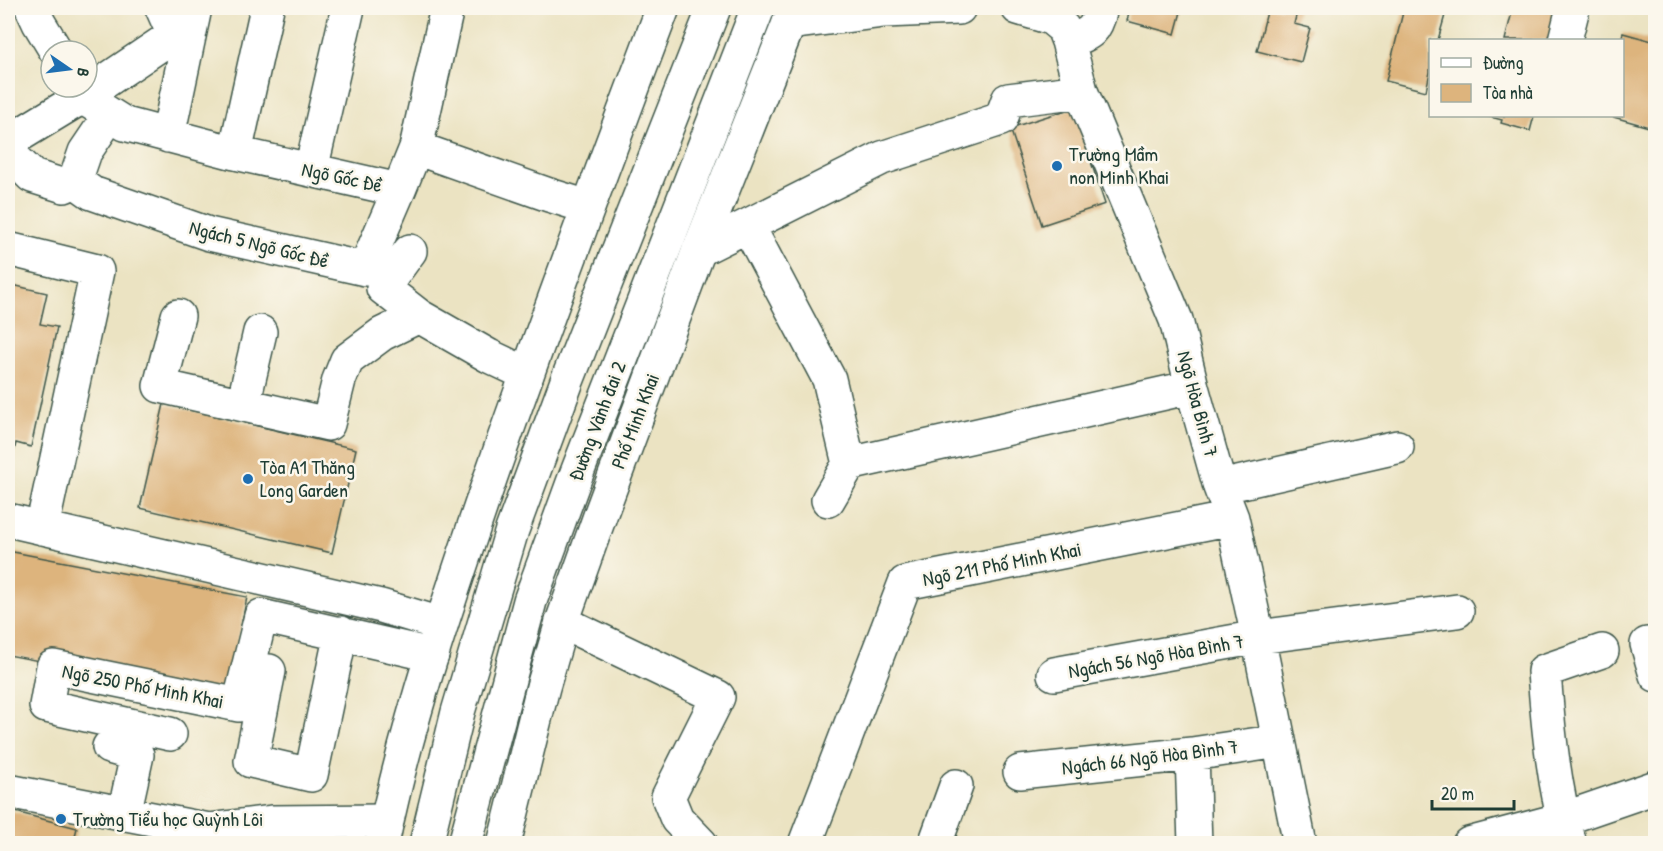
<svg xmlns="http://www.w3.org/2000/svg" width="1663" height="851" font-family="'Patrick Hand',sans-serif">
<rect width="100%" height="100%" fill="#fbf7ec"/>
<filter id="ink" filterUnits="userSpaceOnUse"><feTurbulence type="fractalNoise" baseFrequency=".0167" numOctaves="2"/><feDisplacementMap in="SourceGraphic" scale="12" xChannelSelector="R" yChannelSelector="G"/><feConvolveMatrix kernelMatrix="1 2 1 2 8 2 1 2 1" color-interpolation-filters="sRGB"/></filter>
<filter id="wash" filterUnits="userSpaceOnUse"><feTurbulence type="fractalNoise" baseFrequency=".008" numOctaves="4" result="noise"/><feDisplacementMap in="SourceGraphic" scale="24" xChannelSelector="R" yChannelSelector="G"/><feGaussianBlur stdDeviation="1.35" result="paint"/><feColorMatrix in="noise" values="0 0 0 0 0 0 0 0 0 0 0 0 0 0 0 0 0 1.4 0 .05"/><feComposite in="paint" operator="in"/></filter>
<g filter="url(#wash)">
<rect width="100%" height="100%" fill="#ebe3c2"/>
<g id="blocks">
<path fill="#ddb47d" d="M 1130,8 L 1182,8 L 1175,34 L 1127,21 Z
M 1268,8 L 1298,8 L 1294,24 L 1310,28 L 1301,62 L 1257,51 Z
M 1404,8 L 1447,8 L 1438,40 L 1430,40 L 1430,72 L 1426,91 L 1386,81 Z
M 1513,8 L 1563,8 L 1554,40 L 1505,40 Z
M 1623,33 L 1656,42 L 1656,105 L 1649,127 L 1610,116 L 1622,116 L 1622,40 L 1621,40 Z
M 1073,108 L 1105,204 L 1042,225 L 1010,128 Z
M 1487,116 L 1534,116 L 1530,131 L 1501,123 L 1502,120 Z
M 8,284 L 47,293 L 40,324 L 57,327 L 31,447 L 16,443 L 10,469 L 8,468 Z
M 164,404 L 356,449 L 332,553 L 140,508 Z
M 8,551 L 247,597 L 227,697 L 8,655 Z
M 8,810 L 77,828 L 73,844 L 8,844 Z
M 158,837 L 181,843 L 181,844 L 156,844 Z"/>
</g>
</g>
<g filter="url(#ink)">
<use href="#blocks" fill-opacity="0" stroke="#3e5649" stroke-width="1.5"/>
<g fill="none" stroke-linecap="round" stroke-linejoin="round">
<g stroke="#3e5649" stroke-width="36">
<path id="minor" d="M 32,8 L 39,23 L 56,51
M 1018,8 L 1051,18 L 1063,28 L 1068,41 L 1081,91 L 1176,320 L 1192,387 L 1220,487 L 1232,518 L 1258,637 L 1300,844
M 789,23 L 884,11 L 959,8
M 1565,40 L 1573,8
M 1068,41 C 1091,34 1096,31 1101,8
M 77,87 L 82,97 L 125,124 L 235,153 L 399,190 L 416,148 L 549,195 L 588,207
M 168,136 L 195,8
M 8,142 L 82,97 L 174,35 L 162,8
M 416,148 L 447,8
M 8,152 L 32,176 L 64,186 L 75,181
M 235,153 L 267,8
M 311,170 L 348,8
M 75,181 L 92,193 L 209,234 L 365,269 L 399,190
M 75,181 L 85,152 L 110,115
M 748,226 L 829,379 L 849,464
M 8,249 L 97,271 L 42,528
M 699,250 L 882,158 L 1001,119 L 1008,100 L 1081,91
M 410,251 L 383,288 L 419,316
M 178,316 L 160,386 L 328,424 L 339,380 L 347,360 L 382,334 L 419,316 L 489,356 L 527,374
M 243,405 L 260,332
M 1220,487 L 1397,447
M 828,500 L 849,464 L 1192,387
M 8,520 L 381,606 L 441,624
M 562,622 L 718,697 L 668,797 L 677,819 L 701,844
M 1647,644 L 1656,675
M 269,671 L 251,761 L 311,775 L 341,633
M 1054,674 L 1258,637 L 1457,611
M 170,734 L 46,706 L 53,667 L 239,705 L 261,616 L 432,655
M 109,747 L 137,755 L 124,814
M 1192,754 L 1195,844
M 1020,772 L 1192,754 L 1279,741
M 8,791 L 209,830 L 272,822 L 387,821
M 805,844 L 905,583 L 1232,518
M 935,844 L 956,786
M 1469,844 L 1563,819 L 1656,787
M 1570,844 C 1554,788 1548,729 1544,671 L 1602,651"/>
</g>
<g stroke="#3e5649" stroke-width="36">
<path id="major" d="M 382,844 C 408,719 449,599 490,479 C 545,321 604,164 663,8
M 504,844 L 543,687 L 562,622 L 601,513 L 699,250 L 795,8"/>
</g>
<g stroke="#3e5649" stroke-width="36">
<path id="highway" d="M 426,844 L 458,712 L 512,530 L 567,381 L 714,8
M 465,844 L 530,601 L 573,483 L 758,8"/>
</g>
<use href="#minor" stroke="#fff" stroke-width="33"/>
<use href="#major" stroke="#fff" stroke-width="33"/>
<use href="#highway" stroke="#fff" stroke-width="33"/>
</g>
</g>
<g fill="#1f6fb2" stroke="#fbf7ec" stroke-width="2">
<circle cx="1057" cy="166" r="6"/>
<circle cx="248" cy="479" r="6"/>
<circle cx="61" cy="819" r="6"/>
</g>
<g text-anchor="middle" stroke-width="5" stroke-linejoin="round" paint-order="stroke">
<g font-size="20" fill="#1f3d34" stroke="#fbf7ec" text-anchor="start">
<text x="1069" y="161">Trường Mầm<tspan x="1069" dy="23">non Minh Khai</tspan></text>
<text x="260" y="474">Tòa A1 Thăng<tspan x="260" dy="23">Long Garden</tspan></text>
<text x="73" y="826">Trường Tiểu học Quỳnh Lôi</text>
</g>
<g font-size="20" fill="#1f3d34" stroke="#fbf7ec">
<text transform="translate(342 177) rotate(12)" y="7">Ngõ Gốc Đề</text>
<text transform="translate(259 244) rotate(14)" y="7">Ngách 5 Ngõ Gốc Đề</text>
<text transform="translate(1198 404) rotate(75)" y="7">Ngõ Hòa Bình 7</text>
<text transform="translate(597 421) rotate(-69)" y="7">Đường Vành đai 2</text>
<text transform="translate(635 421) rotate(-69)" y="7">Phố Minh Khai</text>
<text transform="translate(1002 564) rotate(-11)" y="7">Ngõ 211 Phố Minh Khai</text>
<text transform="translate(1156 656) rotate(-10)" y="7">Ngách 56 Ngõ Hòa Bình 7</text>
<text transform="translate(143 686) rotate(11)" y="7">Ngõ 250 Phố Minh Khai</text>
<text transform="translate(1150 757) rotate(-7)" y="7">Ngách 66 Ngõ Hòa Bình 7</text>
</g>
</g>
<rect width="1663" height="851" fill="none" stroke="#fbf7ec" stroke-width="30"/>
<rect x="1429" y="39" width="195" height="78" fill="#fbf7ec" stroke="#a3ada2" stroke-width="1.5"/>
<rect x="1441" y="58" width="30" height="9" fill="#ffffff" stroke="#a3ada2" stroke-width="1.5"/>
<text x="1483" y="69" font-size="18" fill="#1f3d34">Đường</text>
<rect x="1441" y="84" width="30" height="18" fill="#ddb47d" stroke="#a3ada2" stroke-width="1.5"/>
<text x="1483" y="99" font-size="18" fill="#1f3d34">Tòa nhà</text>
<g transform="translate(69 69) rotate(104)"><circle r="28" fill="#fbf7ec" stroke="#a3ada2" stroke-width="1.5"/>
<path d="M0-4.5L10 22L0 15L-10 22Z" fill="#1f6fb2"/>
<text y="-9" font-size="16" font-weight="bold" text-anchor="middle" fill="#1f3d34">B</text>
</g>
<path d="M1432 800v9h82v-9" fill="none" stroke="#1f3d34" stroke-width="3"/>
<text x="1441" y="800" font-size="18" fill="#1f3d34" stroke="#fbf7ec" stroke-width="4.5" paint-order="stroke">20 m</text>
</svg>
